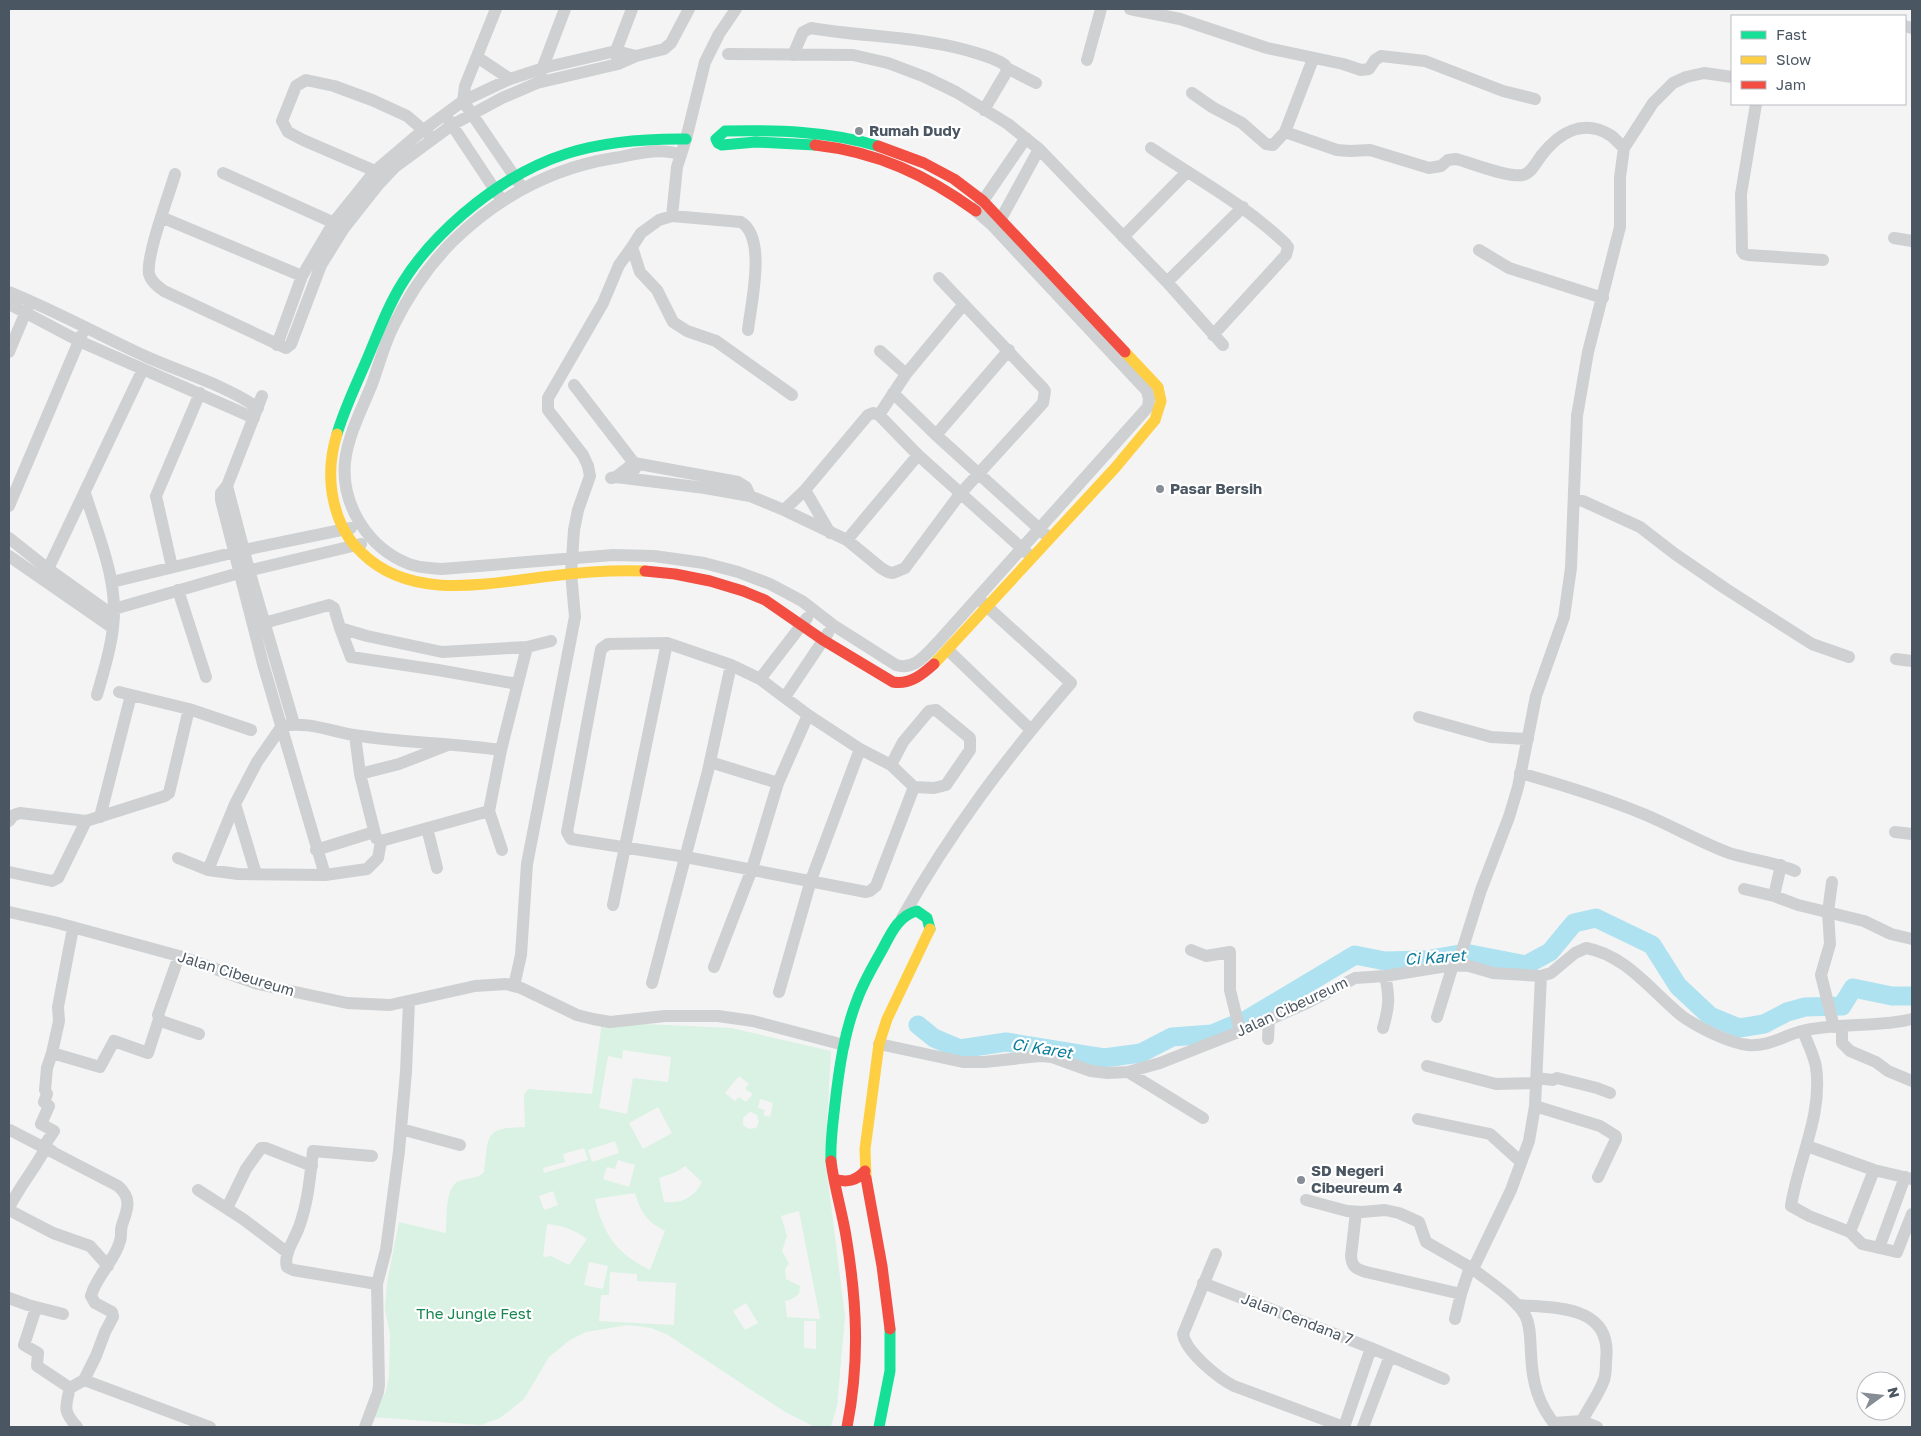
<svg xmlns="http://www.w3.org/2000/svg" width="1921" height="1436" font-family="'Golos Text',sans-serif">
<rect width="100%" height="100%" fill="#f4f4f4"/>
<path fill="#d9f2e3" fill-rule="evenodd" d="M 602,1022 L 731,1028 L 831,1051 L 825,1156 L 845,1317 L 837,1406 L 831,1426 L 815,1427 L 785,1412 L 668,1335 L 651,1328 L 628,1325 L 586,1332 L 570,1340 L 549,1357 L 524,1399 L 500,1418 L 481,1425 L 372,1417 L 386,1391 L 389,1376 L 390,1334 L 385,1309 L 387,1283 L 399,1222 L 446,1233 C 447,1218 444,1183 462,1180 C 470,1178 479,1178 484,1172 C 489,1135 483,1128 525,1127 L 524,1095 L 528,1089 L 592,1094 ZM 623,1050 L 671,1057 L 668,1082 L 633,1078 L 627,1114 L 599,1108 L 608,1056 L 622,1059 ZM 739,1076 L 749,1084 L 745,1089 L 753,1094 L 746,1102 L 739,1097 L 735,1101 L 725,1093 ZM 760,1099 L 773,1103 L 770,1117 L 763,1115 L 765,1110 L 758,1108 ZM 658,1107 L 672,1133 L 643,1149 L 629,1123 ZM 751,1112 L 757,1115 L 759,1122 L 756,1128 L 749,1129 L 743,1125 L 743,1118 L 748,1113 ZM 615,1141 L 619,1153 L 592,1162 L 588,1150 ZM 584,1148 L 588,1160 L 544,1173 L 543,1168 L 565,1162 L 563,1154 ZM 618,1160 L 635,1165 L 629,1187 L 603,1179 L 607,1167 L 615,1169 ZM 685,1166 L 702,1182 C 694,1198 681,1204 664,1202 L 659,1178 L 676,1172 ZM 553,1191 L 558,1205 L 544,1210 L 539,1196 ZM 635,1193 C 641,1213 646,1221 665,1231 L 650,1270 C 617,1254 603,1234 595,1199 ZM 799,1211 L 820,1318 L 820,1319 L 787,1317 L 785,1301 L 792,1299 L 799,1294 L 800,1286 L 786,1279 L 785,1269 L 789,1263 L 782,1251 L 787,1236 L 781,1216 ZM 547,1224 C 563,1226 574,1229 587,1239 L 569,1265 L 551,1256 L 543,1257 ZM 589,1262 L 608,1266 L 603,1289 L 584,1285 ZM 610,1272 L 637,1274 L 637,1281 L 676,1283 L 674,1325 L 599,1321 L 601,1295 L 609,1295 ZM 746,1303 L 758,1323 L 745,1330 L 733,1311 ZM 804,1321 L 816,1321 L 816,1349 L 804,1348 Z"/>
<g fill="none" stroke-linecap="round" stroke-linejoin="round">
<path stroke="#aee2f0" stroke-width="19" d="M 918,1025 L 934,1038 L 960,1049 L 1006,1042 L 1104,1058 L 1141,1053 L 1172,1037 L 1212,1034 L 1248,1019 L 1355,955 L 1385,961 L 1425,960 L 1465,953 L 1526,965 L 1550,952 L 1574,923 L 1596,918 L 1652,945 L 1678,986 L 1710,1016 L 1739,1028 L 1764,1024 L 1787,1012 L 1805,1007 L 1842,1006 L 1853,988 L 1892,996 L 1912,996"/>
<path stroke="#ced0d2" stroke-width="12" d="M 496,9 L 465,86 L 463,101 L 519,183
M 1130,9 L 1180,19 L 1267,48 L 1343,64 L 1361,70 L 1369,69 L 1375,60 L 1381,56 L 1425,61 L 1503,91 L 1535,99
M 1905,26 L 1912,28
M 728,54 L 853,55 L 888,63 L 925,77 L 956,92 L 1008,124 L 1039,149 L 1167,282 L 1223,345
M 793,55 L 803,32 L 811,28 C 863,37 914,36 966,50 C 979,54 994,57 1005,65 L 1007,71 L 984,110
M 477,57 L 510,79
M 617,58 L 616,51 L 632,9
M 1313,59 L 1285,132 L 1337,150 L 1350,151 L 1370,150 L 1429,168 L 1441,166 L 1448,160 L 1456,159 C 1472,163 1508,178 1523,175 C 1531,173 1536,163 1541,156 C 1558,134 1582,118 1610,135 C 1615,138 1619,144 1624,148
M 1087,60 L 1101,9
M 1007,68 L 1036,83
M 541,72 L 565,9
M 1192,93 L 1212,107 L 1242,123 L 1266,144 L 1273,145 L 1285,132
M 1756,104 L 1741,194 L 1742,251 L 1744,254 L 1748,255 L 1823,260
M 448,119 L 499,196
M 1151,148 C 1197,179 1244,204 1285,243 L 1288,247 L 1286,255 L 1213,335
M 681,155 C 660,147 636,154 614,158 C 552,168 498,197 453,241 C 428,266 408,296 393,327 C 384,345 379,365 372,384 C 362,409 348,435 345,462 C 341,505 368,548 409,564 C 419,568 431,568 442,569 L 613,555 L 654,556 L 704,563 L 738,572 L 770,584 L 802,601 L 833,625 L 896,665 C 915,671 927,653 939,641 L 1148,407 L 1149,399 L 1147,391 L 992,225 L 976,211 L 1026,138
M 375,171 L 303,140 L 288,132 L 282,121 L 296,86 L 306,80 L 334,86 L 372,100 L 407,116 L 429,135
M 223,173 L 341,226
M 175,174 C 169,195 146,255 149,274 C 151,282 158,287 164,291 L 286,348 L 291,344 L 296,331 L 321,265 L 344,228 L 378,185 L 395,167 L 452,125 L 502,98 L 537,83 L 618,64 L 636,56 L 664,49 L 671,43 L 689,9
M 672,216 L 677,167 L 686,139 L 705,62 L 719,34 L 736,9
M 161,217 L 302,276
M 997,226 L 1039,149
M 1123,237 L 1187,172
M 1894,238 L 1912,241
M 1479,250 L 1509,268 L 1603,298
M 1167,282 L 1243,207
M 9,292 C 56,311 101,336 147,357 C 183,373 225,385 258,408
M 9,304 L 79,341 L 254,418
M 748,330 C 751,303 767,238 741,222 L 672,216 L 659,220 L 641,233 L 632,247 L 640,272 L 657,290 L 673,322 L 687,331 L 716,341 L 792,395
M 277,345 L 302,276 L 334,222 L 375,171 L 422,131 L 463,101 L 510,79 L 547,67 L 616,51 L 636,56
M 9,352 L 29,304
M 906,374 L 964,304
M 574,385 L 634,463 L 635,469
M 893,393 L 936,435 L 1045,534
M 262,396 L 227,486 L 221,493 L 221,500 L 263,664 L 325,875
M 879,415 L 918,455 L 1027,553
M 936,435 L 1009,350
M 616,477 L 705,488 L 750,496 L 784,510 L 847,540 L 881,568 L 888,572 L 893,573 L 905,568 L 960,494 L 1043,403 L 1045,391 L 1043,388 L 939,278
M 611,478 L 616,477 L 634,463 L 738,482 L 746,487 L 750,496
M 227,486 L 249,570 L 294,724
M 805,490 L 830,533
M 85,493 C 98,535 119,582 113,627 C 111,650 103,673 97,695
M 1574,499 L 1583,501 L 1640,527 L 1675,554 L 1726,589 L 1812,644 L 1849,657
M 9,506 L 82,334
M 784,510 L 805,490 L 868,415 L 873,413 L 879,415 L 906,374 L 880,351
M 9,538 L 48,569 L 114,616
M 847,540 L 918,455
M 9,556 L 113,628
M 172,567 L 156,496 L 200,393
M 48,569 L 143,369
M 112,582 L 244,550 L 351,528
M 178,590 L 206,677
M 114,609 L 239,573 L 361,544
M 264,623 L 329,605 L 334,608 L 340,628 L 367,636 L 442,652 L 527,647 L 551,641
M 340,628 L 351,657 L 438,670 L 517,684
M 948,650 L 1031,730
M 1896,659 L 1912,661
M 760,679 L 807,618
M 119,692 L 189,709 L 251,730
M 785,697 L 828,633
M 1419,717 L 1491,737 L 1528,739
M 355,735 L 360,774 L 399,764 L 448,745
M 710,762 L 778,783
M 891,765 L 903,742 L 929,711 L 936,710 L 970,738 L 970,750 L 946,785 L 934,788 L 914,787 L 891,765 L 860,749 L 808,715 L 760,679 L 731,665 L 667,643 L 608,644 L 601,649 L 567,832 L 571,839 L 686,857 L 866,892 L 870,891 L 876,886 L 914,787
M 1520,773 C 1563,785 1605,798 1646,815 C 1674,827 1700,842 1729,853 C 1751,860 1774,862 1795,871
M 360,774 L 376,838 L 381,841 L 489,811 L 501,750
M 235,804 L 256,874
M 489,811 L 502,850
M 100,817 L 131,695
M 9,821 L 14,815 L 20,813 L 86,821 L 165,796 L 169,793 L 189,709
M 427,828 L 437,868
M 1895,832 L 1912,834
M 316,850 L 374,832
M 178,858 L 208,870 L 238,874 L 325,875 L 367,869 L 378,858 L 381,841
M 208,870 L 235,804 L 257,762 L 282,726 C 307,721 330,731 354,735 C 403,743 452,743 501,750 L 527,647
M 9,872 L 52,881 L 58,878 L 86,821
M 1832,882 L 1828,912 L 1830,944 L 1821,975 L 1834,1027
M 1744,889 L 1774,896 L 1798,905 L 1864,921 L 1891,934 L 1912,939
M 1774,896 L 1781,865
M 613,905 L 667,643
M 9,912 L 54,922 L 179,956 L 258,984 L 347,1003 L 390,1005 L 475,986 L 506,984 L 521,988 L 577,1015 L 593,1019 L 610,1022 L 665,1016 L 718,1016 L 753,1021 L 844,1045
M 902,918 C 951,831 1006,758 1071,683 L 982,602
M 1191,950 L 1206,956 L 1230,952 L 1230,990 L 1240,1031
M 179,956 L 158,1015 L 161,1021 L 199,1034
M 1462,965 L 1461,954 L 1481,890 L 1509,817 L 1518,787 L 1536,696 L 1564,617 L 1571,568 L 1577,416 L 1588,352 L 1620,227 L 1620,177 L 1624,148 L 1653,103 L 1673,83 L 1686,77 L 1704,73 L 1732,77
M 714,967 L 752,869 L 778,783 L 808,715
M 1541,976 L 1535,1106 L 1529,1141 L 1511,1190 L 1473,1269 C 1488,1281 1515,1298 1525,1315 C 1531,1326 1530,1341 1531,1353 C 1532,1382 1538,1405 1557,1427
M 652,983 L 708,771 L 731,665
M 514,986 L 521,955 L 527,864 L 575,617 L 571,573 L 574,530 L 578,510 L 590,476 L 588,466 L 583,455 L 548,410 L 548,398 L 603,303 L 619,265 L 632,247
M 779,992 L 811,880 L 860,749
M 1437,1017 L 1453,965
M 1842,1027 L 1842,1043 L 1850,1051 L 1876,1062 L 1888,1071 L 1912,1081
M 1383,1028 C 1389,1007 1390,998 1385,976
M 1803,1031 C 1807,1042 1814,1055 1816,1067 C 1823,1115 1798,1160 1791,1206 L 1809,1216 L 1850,1232 L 1862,1244 L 1897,1252 L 1912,1214
M 1268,1039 L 1269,1019
M 879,1044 L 963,1062 L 984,1062 L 1040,1056 L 1052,1057 L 1091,1071 L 1108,1073 L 1128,1072 L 1160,1063 L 1264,1022 L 1309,1002 L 1355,978 L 1385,976 L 1453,965 L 1469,966 L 1493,973 L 1541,976 L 1551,973 L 1575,953 L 1586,948 C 1626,955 1652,992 1682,1016 C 1697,1027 1729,1043 1748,1045 C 1768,1047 1783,1036 1802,1031 C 1838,1022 1877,1028 1912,1019
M 52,1053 L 100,1067 L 114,1041 L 148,1053 L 159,1019
M 1427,1066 L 1496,1084 L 1536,1083
M 1128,1072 L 1203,1118
M 1536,1078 L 1553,1080 L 1557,1078 L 1597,1088 L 1610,1093
M 1535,1106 L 1600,1126 L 1616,1136 L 1616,1139 L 1598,1177
M 1418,1119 L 1490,1134 L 1521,1162
M 401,1129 L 460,1145
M 10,1130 L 118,1186 C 133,1199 127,1210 122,1225 C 120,1230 122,1236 120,1241 C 115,1261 96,1276 91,1296 L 95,1303 L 112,1312 L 113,1317 L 105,1332 L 96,1356 L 84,1380 L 70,1388 C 65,1408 63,1411 77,1427
M 1807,1146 L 1874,1170 L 1912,1179
M 52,1151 L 44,1146 L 54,1131 L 41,1124 L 49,1106 L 44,1102 L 47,1094 L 45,1090 L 47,1068 L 52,1053 L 59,1021 L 58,1007 L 73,928
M 372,1156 L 313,1151 C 310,1177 308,1203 299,1227 C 295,1239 283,1254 287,1267 L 293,1270 L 377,1284
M 198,1190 L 243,1219 L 288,1253
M 1306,1200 L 1347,1211 L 1362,1212 L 1385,1210 L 1399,1213 L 1419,1222 L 1426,1242 L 1473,1269
M 9,1208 C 19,1187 34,1170 45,1149
M 227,1208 L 246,1169 L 261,1148 L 266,1148 L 312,1166
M 9,1210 L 53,1233 L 90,1246 L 108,1266
M 1356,1212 L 1351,1256 C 1352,1267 1356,1269 1366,1272 L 1461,1294 L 1470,1267
M 1850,1232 L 1874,1170
M 1879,1248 L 1905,1177
M 1216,1254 L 1183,1334 C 1186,1352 1218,1378 1234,1386 L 1344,1427 L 1371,1348
M 1203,1283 L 1371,1348 L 1444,1379
M 9,1298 L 28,1305 L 63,1314
M 1517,1305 C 1557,1308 1613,1305 1606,1361 C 1606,1367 1606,1374 1604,1380 C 1599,1394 1589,1407 1582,1421
M 36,1308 L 24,1345 L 38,1353 L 37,1366 L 70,1388
M 1455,1319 L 1461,1294
M 84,1380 L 210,1427
M 1554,1423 L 1582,1421 L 1597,1427
M 365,1427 L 378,1392 L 379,1385 L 377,1284 L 386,1250 L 399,1151 L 406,1072 L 409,1002
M 1363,1427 L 1390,1356"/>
<path stroke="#16e098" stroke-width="11" d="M 815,145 L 756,142 L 722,145 L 718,143 L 716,139 L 725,131 C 777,130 828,131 878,146
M 337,434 C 344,410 355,387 365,364 C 377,336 387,307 403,282 C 419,256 440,234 463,214 C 533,154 595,138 686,139
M 831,1161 C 830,1142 833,1123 835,1104 C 839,1069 844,1033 857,1000 C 863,983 872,968 881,952 C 890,936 897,916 917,911 L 927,918 L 930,929
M 879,1427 L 890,1371 L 890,1329"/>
<path stroke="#ffcf43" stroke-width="11" d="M 337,434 C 328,463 328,490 339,519 C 344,532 352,544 362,553 C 412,602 489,583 551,576 C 582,572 614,570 645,571
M 934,664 L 1115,468 L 1155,420 L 1161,401 L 1158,387 L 1125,352
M 866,1178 L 865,1149 L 879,1044 L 887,1019 L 930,929"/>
<path stroke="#f24e42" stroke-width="11" d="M 815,145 C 878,152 926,175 976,211
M 878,146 L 924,163 L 954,179 L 983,201 L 1125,352
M 645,571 L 675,574 L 710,581 L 743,591 L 765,600 L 823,640 L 893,682 C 910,685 923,674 934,664
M 831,1161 C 834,1186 842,1211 846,1236 C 857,1302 860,1361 847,1427
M 866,1178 L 882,1266 L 890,1329
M 834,1179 C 847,1183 856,1181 865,1171"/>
</g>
<g fill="#868d94" stroke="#fff" stroke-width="2">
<circle cx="859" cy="131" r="5"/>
<circle cx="1160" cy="489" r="5"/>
<circle cx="1301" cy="1180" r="5"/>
</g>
<g text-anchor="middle" stroke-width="4.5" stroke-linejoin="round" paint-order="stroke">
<g font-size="15" font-weight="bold" fill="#4a5661" stroke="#fff" text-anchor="start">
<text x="869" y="136">Rumah Dudy</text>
<text x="1170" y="494">Pasar Bersih</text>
<text x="1311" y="1176">SD Negeri<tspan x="1311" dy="17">Cibeureum 4</tspan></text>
</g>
<g font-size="15" fill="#4a5661" stroke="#fff">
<text transform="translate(236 974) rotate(17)" y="5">Jalan Cibeureum</text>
<text transform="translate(1292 1007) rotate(-25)" y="5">Jalan Cibeureum</text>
<text transform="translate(1297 1319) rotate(21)" y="5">Jalan Cendana 7</text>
</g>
<g font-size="15" fill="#17864f" stroke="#fff">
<text x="474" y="1319">The Jungle Fest</text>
</g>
<g font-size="16" font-style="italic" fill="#0c7c9b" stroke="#fff">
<text transform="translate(1435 957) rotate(-4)" y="6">Ci Karet</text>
<text transform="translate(1042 1048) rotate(9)" y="6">Ci Karet</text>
</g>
</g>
<rect width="1921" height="1436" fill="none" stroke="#4a5661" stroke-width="20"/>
<rect x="1731" y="15" width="175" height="90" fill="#ffffff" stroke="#b7bbc0"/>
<rect x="1741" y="31" width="25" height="8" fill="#16e098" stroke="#b7bbc0"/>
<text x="1776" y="40" font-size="15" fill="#4a5661">Fast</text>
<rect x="1741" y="56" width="25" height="8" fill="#ffcf43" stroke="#b7bbc0"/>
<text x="1776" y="65" font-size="15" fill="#4a5661">Slow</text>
<rect x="1741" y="81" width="25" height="8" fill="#f24e42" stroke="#b7bbc0"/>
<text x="1776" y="90" font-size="15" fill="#4a5661">Jam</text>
<g transform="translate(1881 1396) rotate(75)"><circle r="24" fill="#ffffff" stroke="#b7bbc0"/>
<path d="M0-4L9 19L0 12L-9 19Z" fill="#868d94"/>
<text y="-8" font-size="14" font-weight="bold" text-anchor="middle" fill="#4a5661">N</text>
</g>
</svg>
